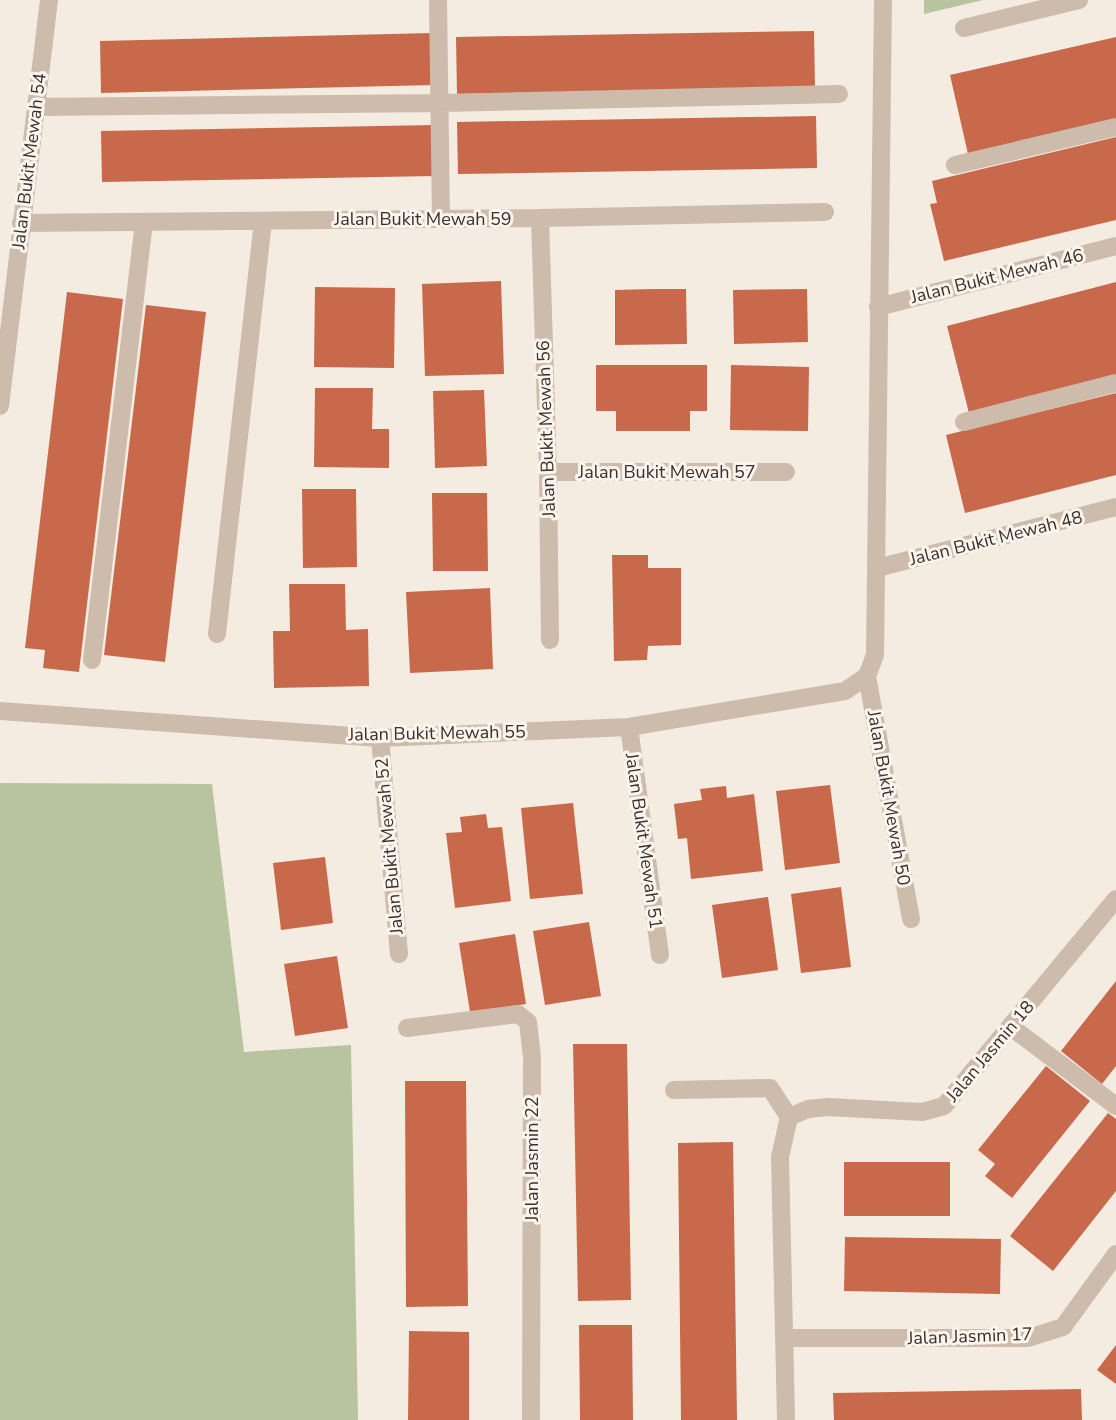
<svg xmlns="http://www.w3.org/2000/svg" width="1116" height="1420" font-family="'Nunito Sans',sans-serif">
<rect width="100%" height="100%" fill="#f4ebe1"/>
<path fill="#b8c4a0" d="M 924,0 L 983,0 L 924,14 Z
M 0,783 L 212,784 L 244,1052 L 351,1045 L 358,1420 L 0,1420 Z"/>
<path fill="#c8694b" d="M 814,31 L 815,87 L 457,94 L 456,37 Z
M 433,33 L 434,85 L 101,93 L 100,41 Z
M 1116,37 L 1116,120 L 968,154 L 950,75 Z
M 816,116 L 817,168 L 458,174 L 457,122 Z
M 434,125 L 435,176 L 102,182 L 101,131 Z
M 1116,137 L 1116,220 L 944,261 L 930,204 L 937,203 L 932,181 Z
M 501,281 L 504,374 L 425,376 L 422,284 Z
M 1116,282 L 1116,379 L 970,417 L 947,326 Z
M 315,287 L 395,288 L 394,368 L 314,367 Z
M 653,289 L 686,289 L 687,344 L 615,345 L 615,290 Z
M 807,289 L 808,342 L 734,344 L 733,290 Z
M 67,292 L 123,299 L 79,672 L 43,668 L 45,650 L 25,648 Z
M 146,305 L 206,312 L 165,662 L 104,655 Z
M 596,365 L 707,365 L 707,411 L 690,411 L 690,431 L 616,431 L 616,411 L 596,411 Z
M 731,365 L 809,367 L 808,431 L 730,430 Z
M 315,388 L 373,388 L 372,429 L 389,429 L 389,468 L 314,467 Z
M 484,390 L 487,466 L 435,468 L 433,391 Z
M 1116,393 L 1116,475 L 965,513 L 946,435 Z
M 302,489 L 356,489 L 357,567 L 303,568 Z
M 432,493 L 487,493 L 488,571 L 433,571 Z
M 612,555 L 648,555 L 648,568 L 681,568 L 681,645 L 648,646 L 647,660 L 614,661 Z
M 289,584 L 345,584 L 346,630 L 368,629 L 369,686 L 274,688 L 273,631 L 290,631 Z
M 490,588 L 493,669 L 410,673 L 406,592 Z
M 830,785 L 840,863 L 785,870 L 776,791 Z
M 726,786 L 727,798 L 754,794 L 763,871 L 691,879 L 687,838 L 678,839 L 674,804 L 702,800 L 700,789 Z
M 573,803 L 583,894 L 530,899 L 521,808 Z
M 486,814 L 488,828 L 502,827 L 511,901 L 455,908 L 446,833 L 462,832 L 460,817 Z
M 325,857 L 333,923 L 281,930 L 273,863 Z
M 841,887 L 851,967 L 801,973 L 791,894 Z
M 768,897 L 778,970 L 722,978 L 712,905 Z
M 589,922 L 601,996 L 545,1005 L 533,931 Z
M 515,934 L 526,1004 L 470,1012 L 459,943 Z
M 337,956 L 348,1028 L 295,1036 L 284,964 Z
M 1116,981 L 1116,1066 L 1102,1084 L 1061,1051 Z
M 573,1044 L 627,1044 L 631,1300 L 578,1301 Z
M 1046,1066 L 1090,1101 L 1012,1198 L 985,1176 L 995,1164 L 978,1150 Z
M 405,1081 L 466,1081 L 468,1306 L 406,1307 Z
M 1108,1113 L 1116,1119 L 1116,1191 L 1053,1271 L 1010,1236 Z
M 733,1142 L 737,1420 L 681,1420 L 678,1143 Z
M 844,1162 L 950,1162 L 950,1216 L 844,1216 Z
M 845,1237 L 1001,1239 L 1000,1294 L 844,1291 Z
M 579,1325 L 632,1325 L 633,1420 L 580,1420 Z
M 409,1331 L 469,1332 L 469,1420 L 408,1420 Z
M 1116,1345 L 1116,1384 L 1097,1370 Z
M 1081,1389 L 1082,1420 L 834,1420 L 833,1393 Z"/>
<g fill="none" stroke-linecap="round" stroke-linejoin="round">
<path stroke="#cdbbac" stroke-width="18" d="M 438,0 L 441,219
M 964,28 L 1079,0
M 36,107 L 440,103 L 839,94
M 955,165 L 1116,127
M 540,218 L 548,472 L 550,640
M 21,223 L 540,218 L 825,212
M 878,307 L 1116,246
M 0,406 L 49,0
M 964,422 L 1116,383
M 548,472 L 786,472
M 877,568 L 1116,507
M 217,634 L 263,221
M 92,660 L 144,222
M 867,676 L 875,655 L 883,0
M 867,676 L 911,919
M 0,711 L 380,738 L 629,727 L 845,691 L 867,676
M 629,727 L 660,955
M 380,738 L 399,954
M 1011,1027 L 1116,1106
M 407,1028 L 518,1014 L 528,1022 L 532,1057 L 531,1420
M 674,1090 L 770,1088 L 789,1117
M 786,1338 L 1028,1338 L 1063,1327 L 1116,1254
M 786,1420 L 780,1157 L 789,1117 L 808,1109 L 828,1107 L 922,1112 L 944,1106 L 1116,899"/>
</g>
<g text-anchor="middle" stroke-width="6" stroke-linejoin="round" paint-order="stroke">
<g font-size="18" fill="#3b302b" stroke="#fbf5ee">
<text transform="translate(29 161) rotate(-83)" y="6">Jalan Bukit Mewah 54</text>
<text x="423" y="225">Jalan Bukit Mewah 59</text>
<text transform="translate(997 276) rotate(-14)" y="6">Jalan Bukit Mewah 46</text>
<text transform="translate(546 429) rotate(-92)" y="6">Jalan Bukit Mewah 56</text>
<text x="667" y="478">Jalan Bukit Mewah 57</text>
<text transform="translate(996 538) rotate(-14)" y="6">Jalan Bukit Mewah 48</text>
<text transform="translate(437 733) rotate(-1)" y="6">Jalan Bukit Mewah 55</text>
<text transform="translate(889 798) rotate(80)" y="6">Jalan Bukit Mewah 50</text>
<text transform="translate(644 841) rotate(82)" y="6">Jalan Bukit Mewah 51</text>
<text transform="translate(389 846) rotate(-95)" y="6">Jalan Bukit Mewah 52</text>
<text transform="translate(990 1051) rotate(-50)" y="6">Jalan Jasmin 18</text>
<text transform="translate(532 1159) rotate(-90)" y="6">Jalan Jasmin 22</text>
<text transform="translate(970 1336) rotate(-2)" y="6">Jalan Jasmin 17</text>
</g>
</g>
</svg>
